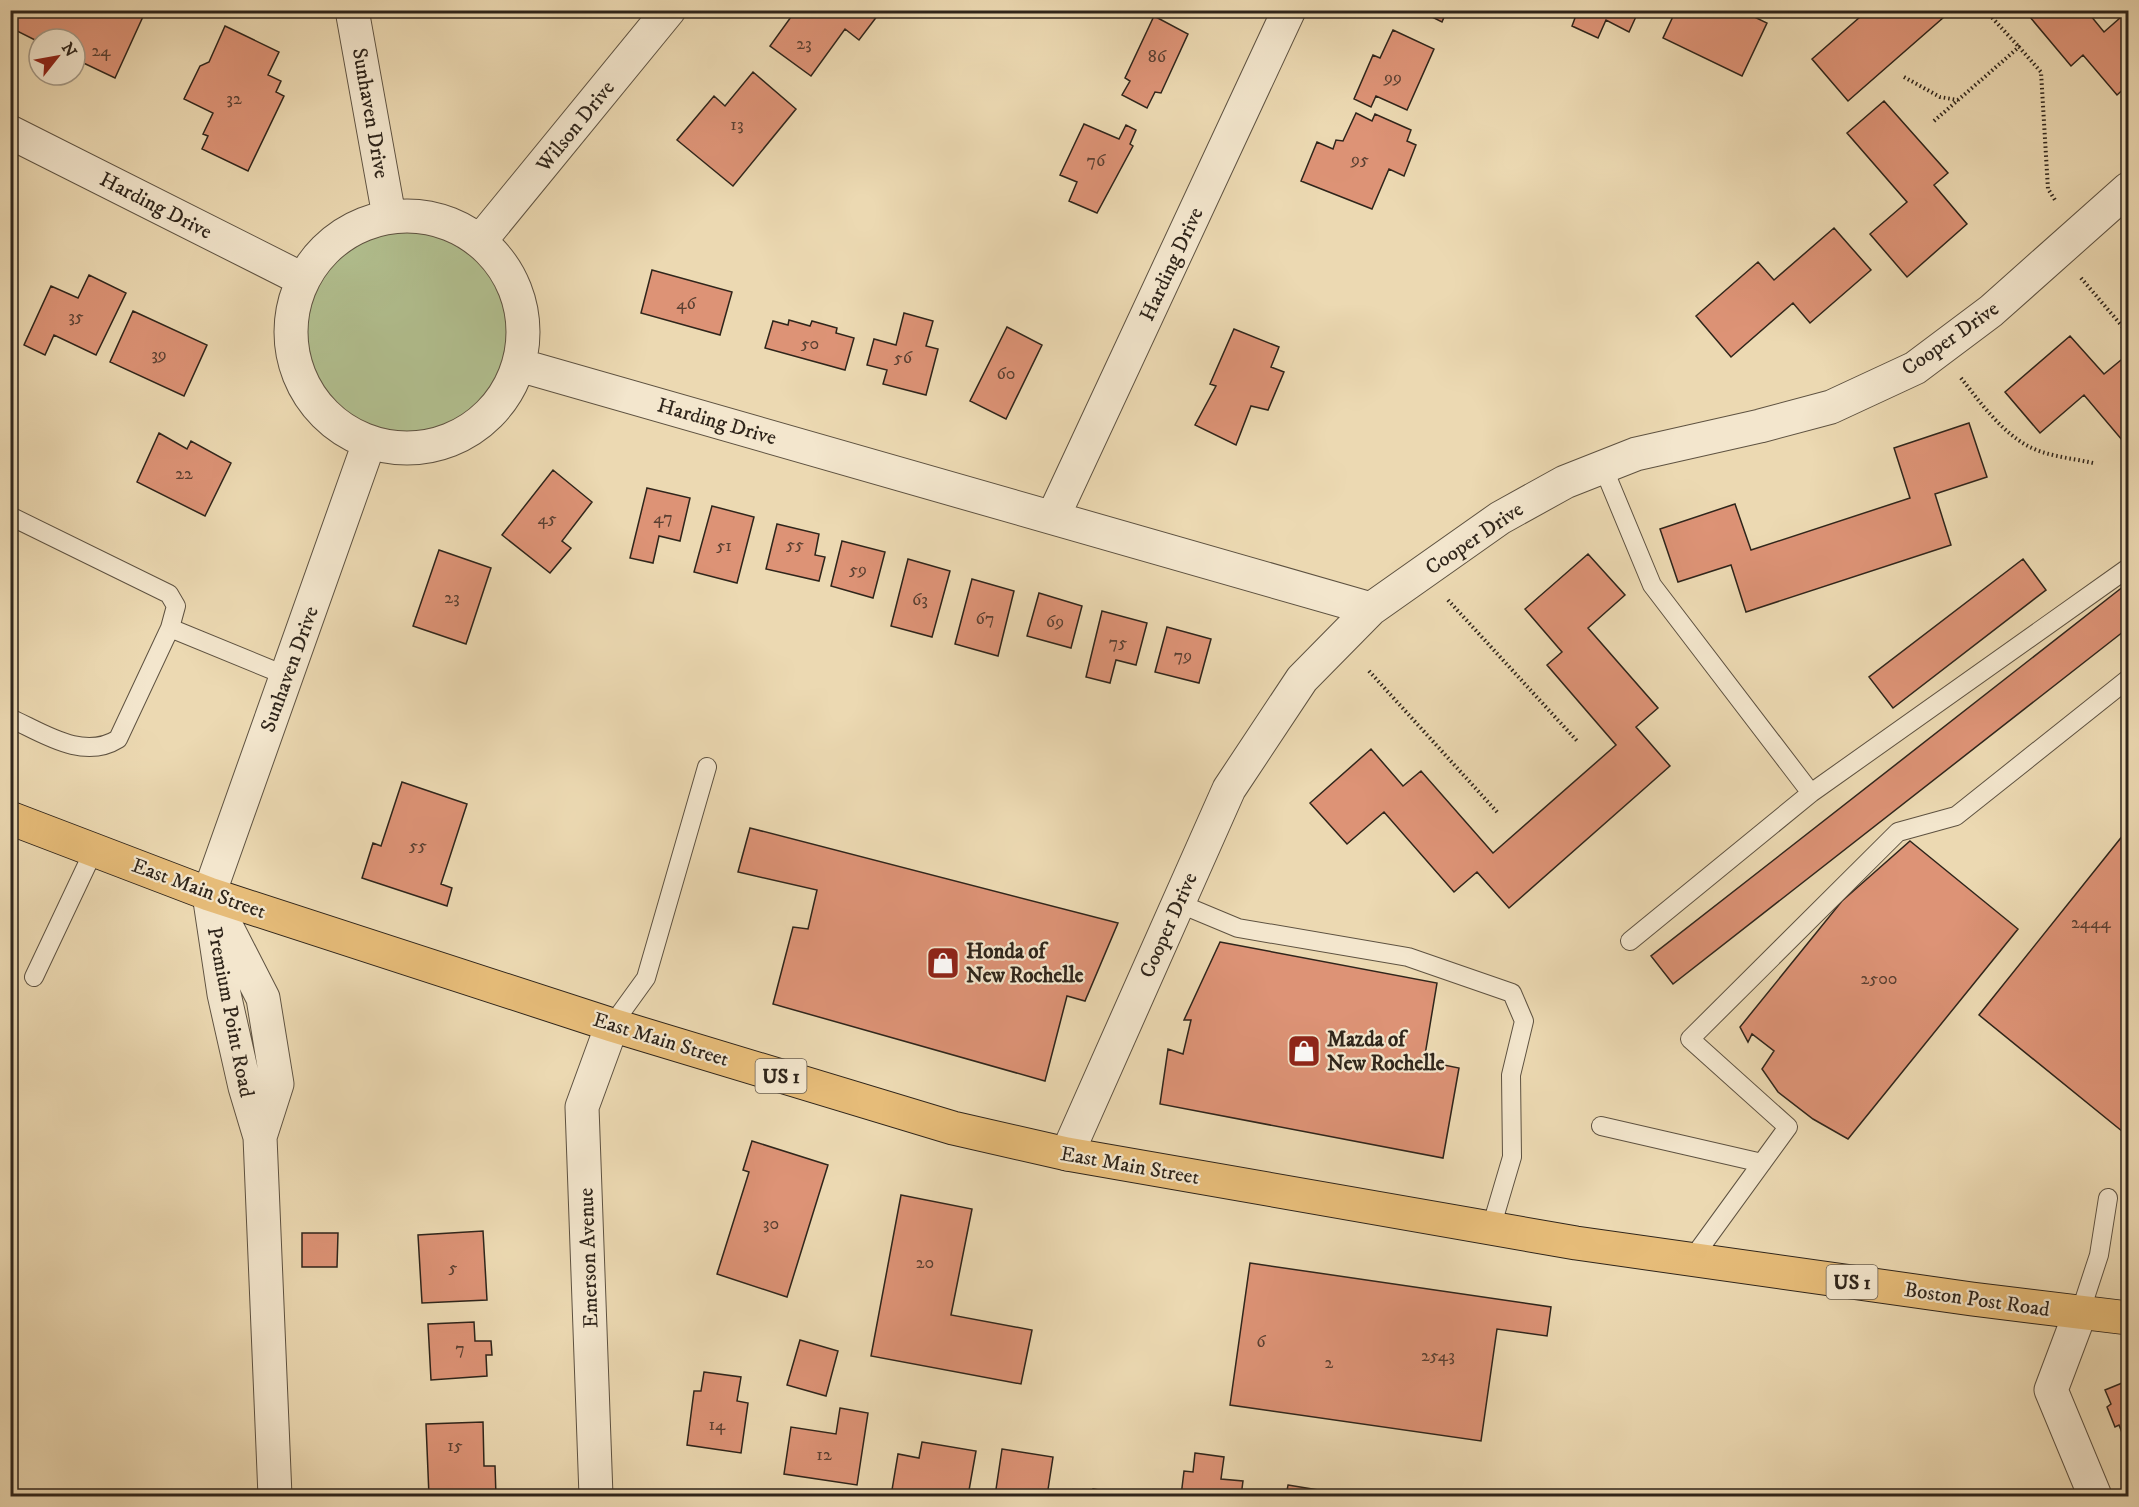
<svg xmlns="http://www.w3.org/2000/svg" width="2139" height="1507" font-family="'IM FELL DW Pica',serif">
<rect width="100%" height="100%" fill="#ecd9b2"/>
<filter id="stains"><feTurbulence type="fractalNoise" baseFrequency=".00333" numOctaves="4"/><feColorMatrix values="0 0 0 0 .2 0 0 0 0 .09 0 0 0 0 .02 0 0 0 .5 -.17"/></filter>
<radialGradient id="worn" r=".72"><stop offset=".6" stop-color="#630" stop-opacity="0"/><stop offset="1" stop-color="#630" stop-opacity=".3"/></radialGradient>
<path fill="#b2c090" stroke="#707256" stroke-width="1.5" d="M306 331a104 104 0 1 1 208 0a104 104 0 1 1-208 0Z"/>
<path fill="#dd9376" stroke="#2f251b" stroke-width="1.5" d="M 19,10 L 146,10 L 115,78 L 75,59 L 75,39 L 39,39 L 39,42 L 11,28 Z
M 796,10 L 880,10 L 881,11 L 859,40 L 845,29 L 811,76 L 770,46 Z
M 1418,10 L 1447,10 L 1442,22 Z
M 1639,10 L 1629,32 L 1606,20 L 1598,38 L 1572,26 L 1578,10 Z
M 1676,10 L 1740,10 L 1767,23 L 1742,76 L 1663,38 Z
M 1868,10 L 1952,10 L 1848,101 L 1812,59 Z
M 2024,10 L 2086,10 L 2104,32 L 2128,11 L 2128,85 L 2117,95 L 2083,55 L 2071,66 Z
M 1154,16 L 1188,34 L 1161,93 L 1155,92 L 1147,108 L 1122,95 L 1130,81 L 1125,78 Z
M 225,26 L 279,52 L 268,75 L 281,81 L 276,92 L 284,96 L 248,171 L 202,149 L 208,136 L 203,134 L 213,113 L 184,99 L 200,66 L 209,62 Z
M 1393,30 L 1434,49 L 1407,110 L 1376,96 L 1371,107 L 1354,99 L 1373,55 L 1380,58 Z
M 753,72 L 796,109 L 733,186 L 677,140 L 714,96 L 725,106 Z
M 1884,101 L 1948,173 L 1934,185 L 1967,224 L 1907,277 L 1870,234 L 1907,202 L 1847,133 Z
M 1356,113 L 1372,121 L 1375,114 L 1411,130 L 1407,141 L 1416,145 L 1404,176 L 1389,169 L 1372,209 L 1301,181 L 1317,142 L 1333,149 L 1336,140 L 1343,141 Z
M 1084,124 L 1119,139 L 1126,125 L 1136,130 L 1130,144 L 1133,146 L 1097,213 L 1069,201 L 1077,182 L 1060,175 Z
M 1834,228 L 1871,270 L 1810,323 L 1793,303 L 1731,357 L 1696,316 L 1758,262 L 1774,280 Z
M 652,270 L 732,292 L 720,335 L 641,313 Z
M 89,275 L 126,293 L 96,355 L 54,335 L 45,355 L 24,345 L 51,286 L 78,298 Z
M 133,311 L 207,345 L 184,396 L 110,362 Z
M 904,313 L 933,321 L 926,346 L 938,349 L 926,395 L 883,384 L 887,370 L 867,365 L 874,339 L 896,345 Z
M 789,320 L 810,326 L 812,321 L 837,328 L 836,333 L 854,338 L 845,370 L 765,348 L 773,321 L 788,325 Z
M 1007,327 L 1042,345 L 1006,419 L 970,401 Z
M 1234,329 L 1279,347 L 1271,367 L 1284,372 L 1268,410 L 1251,406 L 1236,445 L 1195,425 L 1216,386 L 1210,384 Z
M 2070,336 L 2104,374 L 2121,360 L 2128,368 L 2128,447 L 2084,395 L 2040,433 L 2005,392 Z
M 1969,423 L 1987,477 L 1935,494 L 1951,545 L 1746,612 L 1731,565 L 1678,582 L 1660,529 L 1735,504 L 1751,550 L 1910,498 L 1894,448 Z
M 159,433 L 187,449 L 191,441 L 231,463 L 205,516 L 137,482 Z
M 553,470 L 592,502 L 562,541 L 571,548 L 550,573 L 502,535 Z
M 647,488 L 690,498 L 680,541 L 659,536 L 653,563 L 630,558 Z
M 712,506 L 754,517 L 737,583 L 694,572 Z
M 777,524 L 819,534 L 815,555 L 825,557 L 819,581 L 766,569 Z
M 842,541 L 885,552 L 873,598 L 831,586 Z
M 439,550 L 491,568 L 466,644 L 413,626 Z
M 1588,554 L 1625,595 L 1588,628 L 1658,708 L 1636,727 L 1670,766 L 1509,908 L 1477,872 L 1454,892 L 1384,812 L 1347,844 L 1310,803 L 1371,749 L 1403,786 L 1421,771 L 1493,853 L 1616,745 L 1547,665 L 1562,652 L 1525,609 Z
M 908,559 L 950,571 L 932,637 L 891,626 Z
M 2023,559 L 2046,590 L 1893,708 L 1869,677 Z
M 972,579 L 1014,591 L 998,656 L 955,644 Z
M 2124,586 L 2128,591 L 2128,628 L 1673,984 L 1651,956 Z
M 1039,593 L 1082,606 L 1071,648 L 1027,636 Z
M 1102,611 L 1147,623 L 1136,665 L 1116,660 L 1110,683 L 1086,677 Z
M 1167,627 L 1211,639 L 1199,683 L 1155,672 Z
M 402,782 L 467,804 L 441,884 L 452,888 L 447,906 L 362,878 L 373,843 L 381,846 Z
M 750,828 L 1118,923 L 1085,1001 L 1067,996 L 1045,1081 L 773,1004 L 793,927 L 808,929 L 817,890 L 738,872 Z
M 2128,829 L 2128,1136 L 1979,1015 Z
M 1910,841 L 2018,929 L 1848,1139 L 1813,1119 L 1778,1092 L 1762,1069 L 1774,1051 L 1752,1034 L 1748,1042 L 1740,1027 L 1842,901 Z
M 1220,942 L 1437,983 L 1424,1061 L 1459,1068 L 1443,1158 L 1160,1104 L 1168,1049 L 1183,1054 L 1191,1020 L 1184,1020 Z
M 752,1141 L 828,1165 L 787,1297 L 717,1274 L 749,1172 L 743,1170 Z
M 901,1195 L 972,1209 L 951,1315 L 1032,1330 L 1021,1384 L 871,1356 Z
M 483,1231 L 487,1300 L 422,1303 L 418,1235 Z
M 302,1233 L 338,1233 L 337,1267 L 302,1267 Z
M 1250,1263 L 1551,1307 L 1547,1336 L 1497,1329 L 1481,1441 L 1230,1405 Z
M 474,1322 L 475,1341 L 491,1341 L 492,1355 L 486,1355 L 487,1376 L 431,1380 L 428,1324 Z
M 800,1340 L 838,1351 L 826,1396 L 787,1385 Z
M 704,1372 L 741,1377 L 737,1401 L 748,1403 L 741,1453 L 687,1445 L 694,1391 L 701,1391 Z
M 2122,1383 L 2128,1383 L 2128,1448 L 2119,1425 L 2115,1427 L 2107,1407 L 2111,1404 L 2105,1390 Z
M 840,1408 L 868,1413 L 857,1485 L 784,1474 L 791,1427 L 836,1434 Z
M 483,1422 L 484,1466 L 495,1466 L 496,1496 L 429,1496 L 426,1424 Z
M 922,1442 L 976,1451 L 968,1496 L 891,1496 L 898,1454 L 919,1458 Z
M 1002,1449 L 1053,1457 L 1047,1496 L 995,1496 Z
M 1195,1453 L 1224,1457 L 1221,1479 L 1243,1481 L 1241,1496 L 1181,1496 L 1184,1471 L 1193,1472 Z
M 1288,1485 L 1349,1495 L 1348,1496 L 1286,1496 Z
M 1093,1489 L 1137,1496 L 1092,1496 Z"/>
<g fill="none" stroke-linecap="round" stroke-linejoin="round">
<g stroke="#5e5241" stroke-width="20">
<path id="service" d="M 1603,467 L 1652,585 L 1811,793
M 10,516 L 169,594 L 176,606 L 170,628 L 118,739 C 83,761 43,733 10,718
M 170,628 L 287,676
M 1178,903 L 1238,928 L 1408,957 L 1512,993 L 1524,1021 L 1511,1075 L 1512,1157 L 1491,1228
M 1630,941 L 1811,793 L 2128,568
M 34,977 L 94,850
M 612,1025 L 646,978 L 707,767
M 1601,1126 L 1762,1163
M 1692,1259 L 1788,1127 L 1690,1039 L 1898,832 L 1956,816 L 2128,679
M 2080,1313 L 2099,1255 L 2108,1198"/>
</g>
<g stroke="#5e5241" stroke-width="35">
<path id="minor" d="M 352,10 L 389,216
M 10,132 L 302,279
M291 332a116 116 0 1 1 232 0a116 116 0 1 1-232 0Z
M 480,241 L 669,10
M 519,365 L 1371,609
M 1053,517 L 1289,10
M 221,916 L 263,998 L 277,1084 L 260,1137
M 1067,1154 L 1229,789 L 1302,679 L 1371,609 L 1500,518 L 1565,482 L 1636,454 L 1760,426 L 1831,407 L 1915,368 L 1991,311 L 2128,189
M 275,1496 L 260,1137 L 245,1087 L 224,994 L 209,894 L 369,443
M 596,1496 L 582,1107 L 612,1025"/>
</g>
<g stroke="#5e5241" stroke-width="35">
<path id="tertiary" d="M 2080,1313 L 2051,1390 L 2095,1496"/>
</g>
<g stroke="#2f251b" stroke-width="35">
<path id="primary" d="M 10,818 L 209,894 L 612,1025 L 953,1128 L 1067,1154 L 1576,1243 L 1972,1299 L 2128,1318"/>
</g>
<path stroke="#2f251b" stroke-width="4" stroke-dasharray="1.5 3" stroke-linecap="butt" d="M 1986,11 L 2019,47
M 1904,77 L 1940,97 L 1958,100
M 1934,121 L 2019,47 L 2041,72 L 2048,189 L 2055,200
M 2081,278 L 2128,333
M 1961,378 C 1980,402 1999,429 2026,445 C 2045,456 2071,458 2093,463
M 1448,600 L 1578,742
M 1369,671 L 1498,813"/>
<use href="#service" stroke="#f3e6cd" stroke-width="18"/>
<use href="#minor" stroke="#f3e6cd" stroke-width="33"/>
<use href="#tertiary" stroke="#f3e6cd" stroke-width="33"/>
<use href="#primary" stroke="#e6bc79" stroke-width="33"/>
</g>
<defs>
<g id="shop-square" transform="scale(1.725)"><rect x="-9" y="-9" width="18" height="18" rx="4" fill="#8f2418" stroke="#f3e6cd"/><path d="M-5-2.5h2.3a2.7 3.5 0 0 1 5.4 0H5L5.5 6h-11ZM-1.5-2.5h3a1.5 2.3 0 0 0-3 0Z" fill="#fff"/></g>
</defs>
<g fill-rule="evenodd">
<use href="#shop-square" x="943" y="963"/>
<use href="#shop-square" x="1304" y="1051"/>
</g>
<g text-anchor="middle" stroke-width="4.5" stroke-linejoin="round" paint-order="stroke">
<g font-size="18" fill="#5a4032">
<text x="804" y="49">23</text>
<text x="101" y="56">24</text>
<text x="1157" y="62">86</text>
<text x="1393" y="83">99</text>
<text x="234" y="104">32</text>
<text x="737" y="130">13</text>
<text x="1360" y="165">95</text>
<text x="1096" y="166">76</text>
<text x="686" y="309">46</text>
<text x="76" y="322">35</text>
<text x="810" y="349">50</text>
<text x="159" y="360">39</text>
<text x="903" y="363">56</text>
<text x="1006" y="379">60</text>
<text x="184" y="479">22</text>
<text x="663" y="523">47</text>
<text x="547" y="524">45</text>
<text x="795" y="550">55</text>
<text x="724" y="551">51</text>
<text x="858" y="575">59</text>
<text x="452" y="603">23</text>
<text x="920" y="605">63</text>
<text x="985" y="624">67</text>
<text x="1055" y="627">69</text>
<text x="1118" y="648">75</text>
<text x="1183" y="661">79</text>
<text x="418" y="851">55</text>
<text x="2091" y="928">2444</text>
<text x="1879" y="984">2500</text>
<text x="771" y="1229">30</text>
<text x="925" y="1268">20</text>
<text x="453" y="1273">5</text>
<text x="1261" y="1347">6</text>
<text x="460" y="1354">7</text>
<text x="1438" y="1361">2543</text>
<text x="1329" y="1368">2</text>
<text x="717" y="1430">14</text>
<text x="455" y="1451">15</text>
<text x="824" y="1460">12</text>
</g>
<g fill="#f3e6cd" stroke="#6a5f50" stroke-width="1.5">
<rect x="755.5" y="1059" width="51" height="34" rx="4.5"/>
<rect x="1826.5" y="1265" width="51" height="34" rx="4.5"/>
</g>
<g font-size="20" font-weight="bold" fill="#2f251b">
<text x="781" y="1083">US 1</text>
<text x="1852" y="1289">US 1</text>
</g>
<g font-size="21" fill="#2f251b" stroke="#f3e6cd">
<text transform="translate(371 113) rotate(80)" y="7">Sunhaven Drive</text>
<text transform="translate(575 126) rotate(-51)" y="7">Wilson Drive</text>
<text transform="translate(156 205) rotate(27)" y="7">Harding Drive</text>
<text transform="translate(1171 264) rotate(-65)" y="7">Harding Drive</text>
<text transform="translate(1950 338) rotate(-35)" y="7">Cooper Drive</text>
<text transform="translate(717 421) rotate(16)" y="7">Harding Drive</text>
<text transform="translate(1474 538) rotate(-34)" y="7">Cooper Drive</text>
<text transform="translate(289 669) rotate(-70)" y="7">Sunhaven Drive</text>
<text transform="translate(199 888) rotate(20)" y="7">East Main Street</text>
<text transform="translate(1168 925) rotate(-66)" y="7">Cooper Drive</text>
<text transform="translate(231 1012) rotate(79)" y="7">Premium Point Road</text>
<text transform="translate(661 1039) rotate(17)" y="7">East Main Street</text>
<text transform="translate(1130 1165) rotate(10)" y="7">East Main Street</text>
<text transform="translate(588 1258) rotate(-92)" y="7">Emerson Avenue</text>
<text transform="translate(1977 1299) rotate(8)" y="7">Boston Post Road</text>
</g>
<g font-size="21" font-weight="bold" fill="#2f251b" stroke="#f3e6cd" text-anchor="start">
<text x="966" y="958">Honda of<tspan x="966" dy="24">New Rochelle</tspan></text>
<text x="1327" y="1046">Mazda of<tspan x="1327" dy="24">New Rochelle</tspan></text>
</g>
</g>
<rect width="2139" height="1507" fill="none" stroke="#ecd9b2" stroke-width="36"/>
<rect x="12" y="12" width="2115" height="1483" fill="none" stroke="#2f251b" stroke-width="3"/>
<rect x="18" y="18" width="2103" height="1471" fill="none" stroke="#2f251b" stroke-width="1.5"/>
<g transform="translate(57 57) rotate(59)"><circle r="28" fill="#f3e6cd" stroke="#a59986" stroke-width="1.5"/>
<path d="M0-4.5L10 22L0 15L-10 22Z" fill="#8f2418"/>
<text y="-9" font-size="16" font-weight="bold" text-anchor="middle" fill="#2f251b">N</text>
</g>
<rect width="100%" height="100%" filter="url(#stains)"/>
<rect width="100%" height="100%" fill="url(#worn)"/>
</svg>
